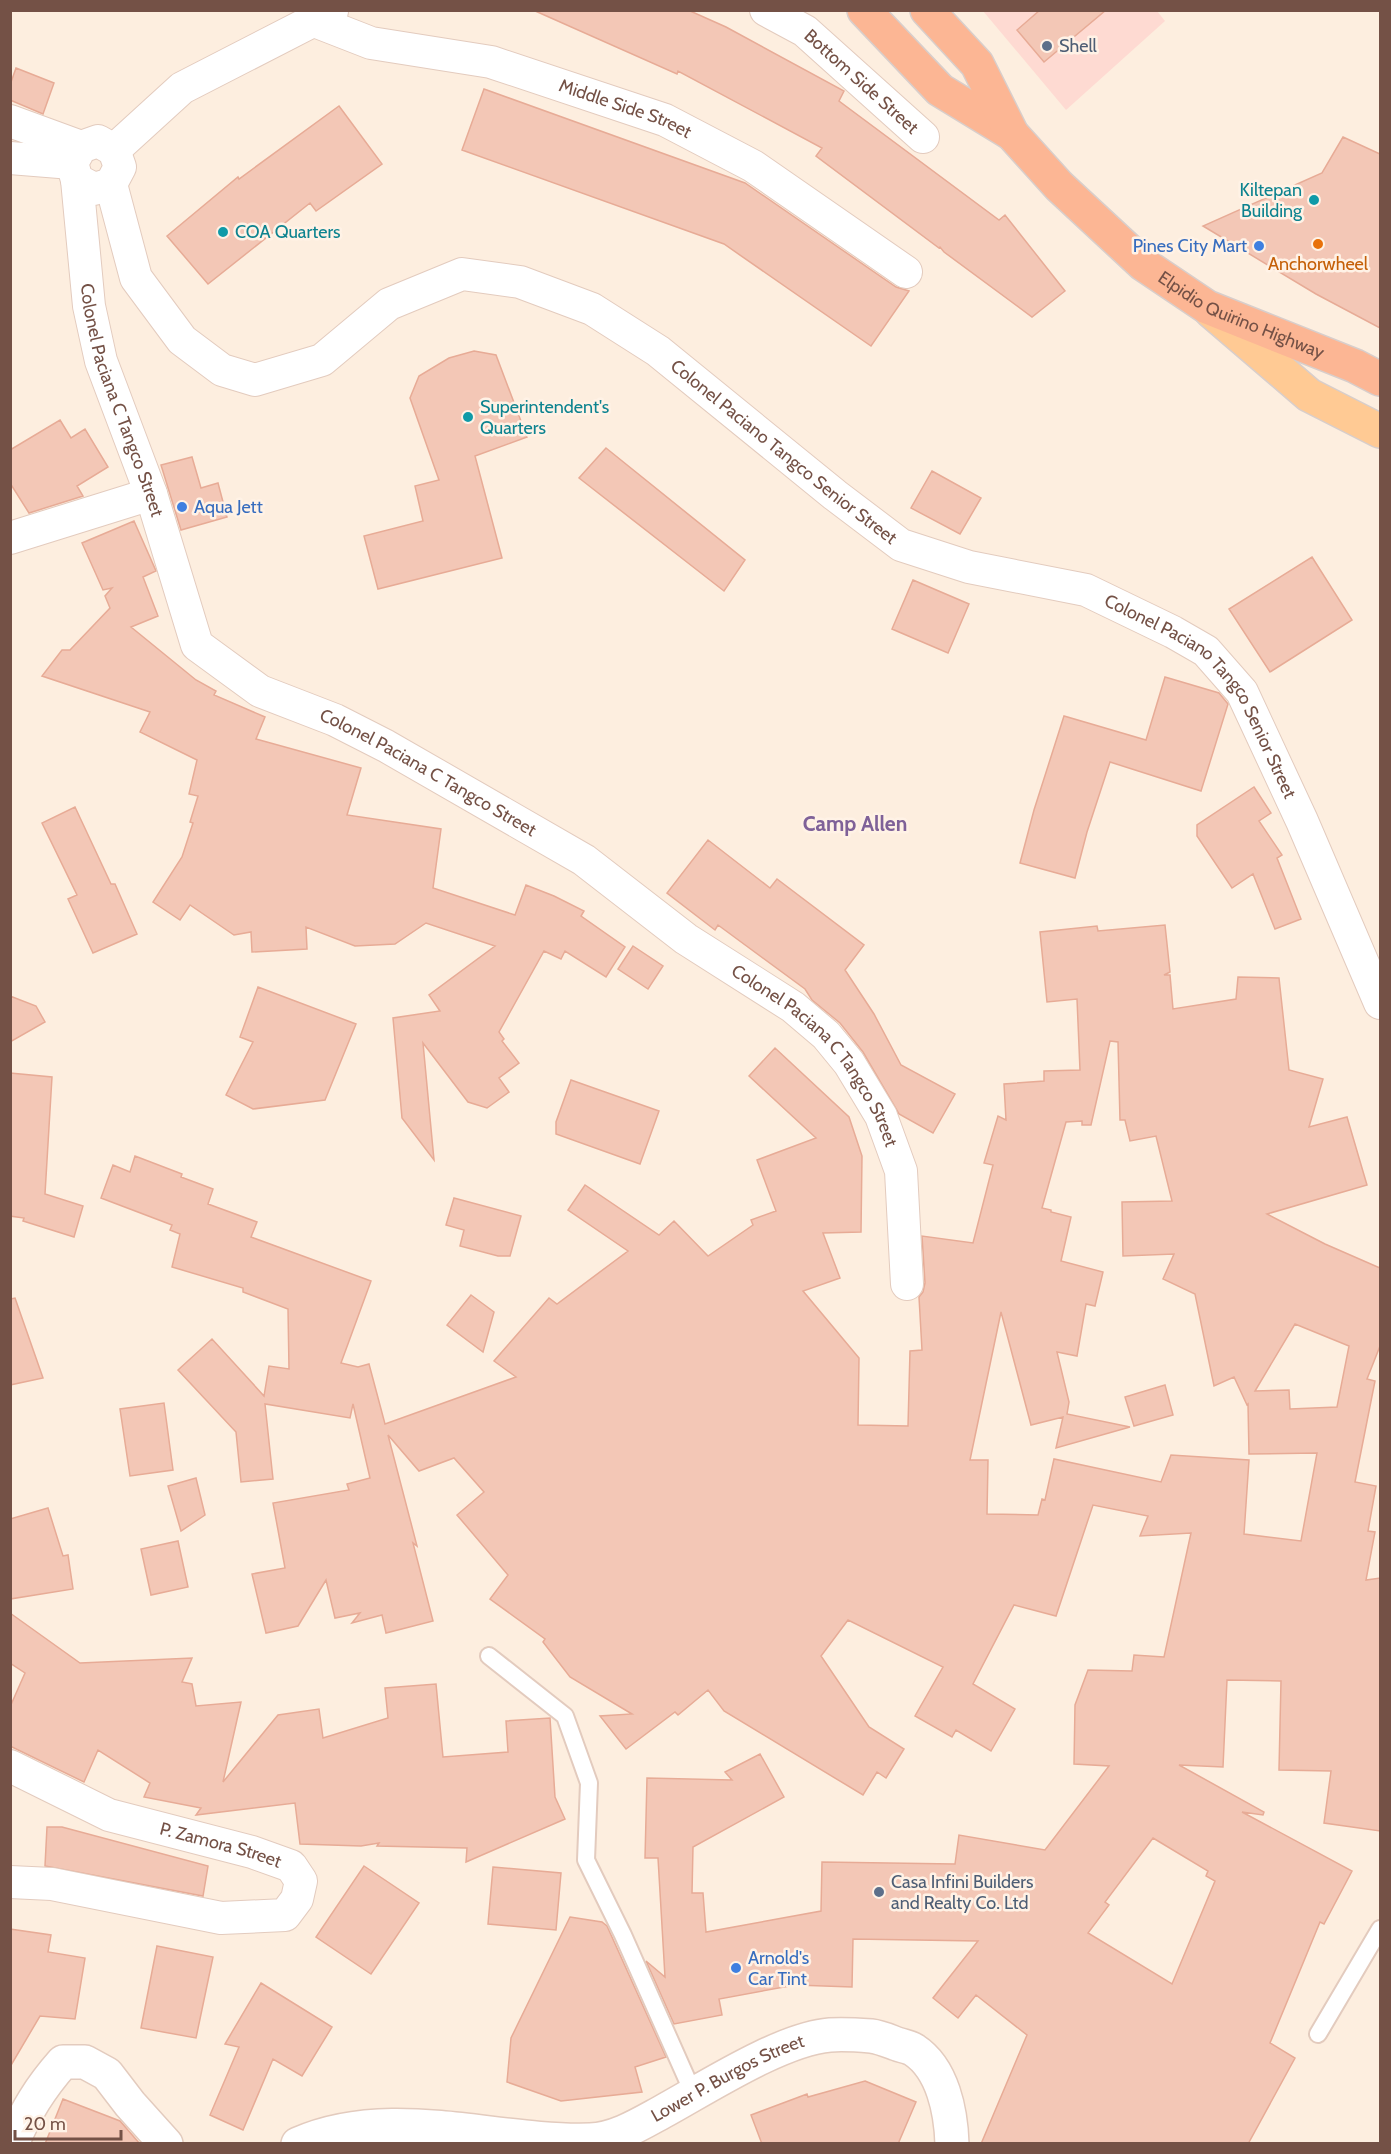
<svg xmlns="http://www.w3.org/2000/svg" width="1391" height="2154" font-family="Cabin,sans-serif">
<rect width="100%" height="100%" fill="#fdeedf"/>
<path fill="#fedad2" d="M 983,11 L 1157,11 L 1165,21 L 1066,110 Z"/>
<path fill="#f3c7b6" stroke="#e7ab96" stroke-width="1.5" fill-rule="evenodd" d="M 533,10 L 688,10 L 726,27 L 844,91 L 839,101 L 999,220 L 1005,215 L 1065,291 L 1032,317 L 944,252 L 940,247 L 939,248 L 816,156 L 822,148 L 678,71 L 677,74 Z
M 1040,10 L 1106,10 L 1044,62 L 1017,30 Z
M 16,68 L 54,83 L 43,114 L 10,100 L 10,85 Z
M 484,89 L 745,183 L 896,287 L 909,291 L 871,346 L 724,244 L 462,150 Z
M 339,106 L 382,164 L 316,211 L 310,203 L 208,284 L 167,236 L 238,177 L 239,179 Z
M 1343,137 L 1380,154 L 1380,328 L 1316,294 L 1203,226 L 1322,173 Z
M 474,351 L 496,355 L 527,437 L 475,456 L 502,558 L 378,589 L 364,536 L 423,521 L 415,486 L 439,480 L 410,398 L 419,376 L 449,358 Z
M 60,420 L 71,438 L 85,429 L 108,467 L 77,486 L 83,496 L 29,513 L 10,483 L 10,450 Z
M 606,448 L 745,560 L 724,591 L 579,478 Z
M 192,457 L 201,488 L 218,483 L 227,517 L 181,530 L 161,465 Z
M 932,471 L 981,498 L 960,534 L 911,508 Z
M 134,521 L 156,571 L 143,577 L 158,616 L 131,627 L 196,680 L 216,691 L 214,695 L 265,717 L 256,739 L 361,768 L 347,815 L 441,829 L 433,888 L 515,915 L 526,885 L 554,896 L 584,911 L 581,916 L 625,947 L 606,977 L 565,951 L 561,959 L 544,951 L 499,1032 L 504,1039 L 502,1041 L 519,1063 L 499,1078 L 509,1092 L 487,1108 L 468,1102 L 423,1043 L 434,1160 L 402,1118 L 393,1018 L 440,1011 L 429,995 L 495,946 L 426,923 L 395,944 L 355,946 L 306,927 L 307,949 L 252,952 L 251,932 L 234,935 L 190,905 L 180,920 L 153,902 L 182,857 L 193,823 L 190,822 L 198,796 L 189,794 L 197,760 L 140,732 L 150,712 L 42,676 L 62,650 L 70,650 L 110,608 L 105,596 L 112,588 L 103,590 L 82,543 Z
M 1312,557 L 1352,620 L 1270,672 L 1229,609 Z
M 913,580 L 969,604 L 948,653 L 892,629 Z
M 1165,677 L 1219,693 L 1228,704 L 1201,791 L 1110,762 L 1087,832 L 1075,878 L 1020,863 L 1034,810 L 1064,716 L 1146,740 Z
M 1254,787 L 1271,813 L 1259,821 L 1282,855 L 1277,858 L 1301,919 L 1275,929 L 1253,874 L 1232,888 L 1197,836 L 1197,825 Z
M 75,807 L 111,884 L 115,884 L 137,934 L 93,953 L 68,899 L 77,895 L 42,823 Z
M 708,840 L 770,888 L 777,879 L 864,945 L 845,970 L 874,1014 L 901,1065 L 955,1094 L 933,1133 L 899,1114 L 863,1052 L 840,1023 L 812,1000 L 805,989 L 718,925 L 715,930 L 667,893 Z
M 1165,925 L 1170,972 L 1164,975 L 1170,975 L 1173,1009 L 1236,999 L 1238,977 L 1279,978 L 1289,1070 L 1323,1079 L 1309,1127 L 1347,1117 L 1367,1185 L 1267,1214 L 1325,1244 L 1380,1268 L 1380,1346 L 1367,1379 L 1375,1381 L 1355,1482 L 1376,1486 L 1368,1531 L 1375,1532 L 1366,1580 L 1380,1578 L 1380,1831 L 1324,1823 L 1331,1771 L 1279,1770 L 1281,1681 L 1227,1680 L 1223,1767 L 1179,1765 L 1264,1812 L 1263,1815 L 1242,1812 L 1352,1871 L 1324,1924 L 1320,1922 L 1270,2043 L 1295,2058 L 1248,2144 L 981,2144 L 1027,2035 L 976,1995 L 958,2018 L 933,1998 L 978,1941 L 853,1939 L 852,1987 L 795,1985 L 719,1999 L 722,2015 L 674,2024 L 646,1961 L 665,1977 L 658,1858 L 645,1858 L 647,1778 L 732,1780 L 725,1772 L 760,1754 L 784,1797 L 693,1847 L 692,1893 L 703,1893 L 706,1932 L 821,1911 L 822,1862 L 955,1864 L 959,1835 L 1045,1850 L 1109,1766 L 1074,1764 L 1075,1705 L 1088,1670 L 1132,1671 L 1134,1655 L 1164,1657 L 1191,1533 L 1140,1536 L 1148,1516 L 1093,1505 L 1056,1616 L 1014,1605 L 973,1684 L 1015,1709 L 991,1751 L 956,1730 L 952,1737 L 915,1716 L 943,1667 L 848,1620 L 821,1656 L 869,1727 L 904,1749 L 886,1778 L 877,1772 L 863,1795 L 724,1711 L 708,1690 L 678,1715 L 675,1712 L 626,1749 L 600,1716 L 632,1714 L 570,1677 L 543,1642 L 545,1639 L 490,1599 L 508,1575 L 457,1515 L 484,1492 L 454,1458 L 419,1471 L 388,1435 L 417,1546 L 413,1543 L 433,1621 L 386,1633 L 382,1615 L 352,1623 L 360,1613 L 335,1618 L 326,1580 L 298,1626 L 266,1633 L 252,1574 L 285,1568 L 273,1503 L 349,1490 L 347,1484 L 370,1478 L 353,1404 L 350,1418 L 265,1404 L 273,1479 L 241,1482 L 236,1432 L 178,1370 L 212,1339 L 264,1396 L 269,1366 L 289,1369 L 288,1309 L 243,1292 L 243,1288 L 172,1267 L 180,1234 L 170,1230 L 172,1225 L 101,1198 L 113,1165 L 130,1172 L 135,1156 L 182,1174 L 181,1177 L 213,1189 L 208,1204 L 257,1222 L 251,1237 L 371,1281 L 341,1363 L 358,1367 L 369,1364 L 385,1424 L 516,1377 L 494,1361 L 549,1298 L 557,1304 L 628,1251 L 568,1210 L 585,1185 L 659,1235 L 674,1221 L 708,1256 L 753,1225 L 751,1220 L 776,1211 L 757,1160 L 816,1138 L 749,1076 L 775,1048 L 849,1117 L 862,1156 L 861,1232 L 823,1233 L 840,1278 L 803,1291 L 859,1358 L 858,1425 L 908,1426 L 910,1351 L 922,1350 L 919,1297 L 923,1292 L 925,1283 L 922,1236 L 973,1243 L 993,1165 L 984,1163 L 998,1116 L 1006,1120 L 1004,1084 L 1044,1081 L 1044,1071 L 1080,1070 L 1077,999 L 1047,1002 L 1040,932 L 1097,926 L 1098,931 ZM 1110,1041 L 1118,1042 L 1120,1120 L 1125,1120 L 1130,1141 L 1156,1136 L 1172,1201 L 1122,1202 L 1123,1256 L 1174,1254 L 1163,1279 L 1195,1294 L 1214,1386 L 1234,1377 L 1247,1405 L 1248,1404 L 1249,1454 L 1317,1453 L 1301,1541 L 1244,1534 L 1249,1460 L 1171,1455 L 1161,1482 L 1054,1459 L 1045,1500 L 1042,1499 L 1038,1515 L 987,1514 L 988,1460 L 970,1460 L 1001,1312 L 1031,1425 L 1063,1417 L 1056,1448 L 1130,1427 L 1067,1414 L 1069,1402 L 1057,1352 L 1077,1356 L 1086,1304 L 1095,1306 L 1103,1272 L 1061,1261 L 1071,1217 L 1051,1212 L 1051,1210 L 1042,1208 L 1066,1122 L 1082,1121 L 1082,1125 L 1091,1125 ZM 1295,1324 L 1349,1346 L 1337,1407 L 1290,1409 L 1289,1390 L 1255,1391 ZM 1153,1838 L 1208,1871 L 1206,1876 L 1215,1881 L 1172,1984 L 1088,1933 L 1109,1905 L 1105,1902 Z
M 633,946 L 663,966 L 648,989 L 618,969 Z
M 258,987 L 356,1024 L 325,1100 L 253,1109 L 226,1095 L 253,1042 L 240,1037 Z
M 10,996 L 36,1006 L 45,1022 L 10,1042 Z
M 10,1073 L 52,1077 L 45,1194 L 83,1206 L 74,1237 L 23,1221 L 24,1218 L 10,1216 Z
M 571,1080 L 659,1111 L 640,1164 L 556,1134 L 556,1122 Z
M 454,1198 L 521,1216 L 510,1256 L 498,1256 L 460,1246 L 464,1230 L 446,1225 Z
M 471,1295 L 494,1312 L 483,1352 L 447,1325 Z
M 15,1298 L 43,1378 L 10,1385 L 10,1299 Z
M 1165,1385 L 1173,1415 L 1134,1426 L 1125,1397 Z
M 164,1403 L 173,1470 L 130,1476 L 120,1409 Z
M 196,1478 L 205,1515 L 181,1531 L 168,1486 Z
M 48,1508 L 63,1556 L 68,1555 L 73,1589 L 10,1599 L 10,1519 Z
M 178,1541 L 188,1587 L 151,1595 L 141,1549 Z
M 10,1613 L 80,1663 L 192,1658 L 182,1682 L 192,1684 L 196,1706 L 241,1702 L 223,1782 L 278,1715 L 319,1709 L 323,1738 L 388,1718 L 385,1688 L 436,1684 L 443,1757 L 508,1752 L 506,1721 L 550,1718 L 555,1797 L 565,1819 L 466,1862 L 467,1848 L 377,1846 L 379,1843 L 361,1846 L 300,1844 L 295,1803 L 196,1815 L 201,1808 L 144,1797 L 150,1783 L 98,1750 L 84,1782 L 10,1746 L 10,1707 L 25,1673 L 10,1663 Z
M 47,1827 L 62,1827 L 208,1866 L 203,1896 L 45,1866 Z
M 364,1866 L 419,1903 L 371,1974 L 316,1937 Z
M 493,1867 L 561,1873 L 556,1930 L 488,1924 Z
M 570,1917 L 602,1922 L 607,1926 L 666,2057 L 635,2067 L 642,2092 L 561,2101 L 507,2082 L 511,2038 Z
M 10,1929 L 51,1935 L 48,1952 L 85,1958 L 75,2019 L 40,2016 L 10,2067 Z
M 157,1946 L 213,1957 L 196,2038 L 141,2028 Z
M 261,1983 L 332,2027 L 302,2076 L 273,2059 L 243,2130 L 210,2115 L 239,2047 L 225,2044 Z
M 865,2081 L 916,2102 L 898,2144 L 762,2144 L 751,2115 L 807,2094 L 808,2097 Z
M 63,2099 L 120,2121 L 140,2144 L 45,2144 Z"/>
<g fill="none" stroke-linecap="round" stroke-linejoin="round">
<g stroke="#e3cbbe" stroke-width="20">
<path id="service" d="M 489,1656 L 565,1716 L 589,1783 L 586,1860 L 623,1935 L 694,2095
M 1318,2034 L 1380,1929"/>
</g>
<g stroke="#e3cbbe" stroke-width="34">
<g id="minor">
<path id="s1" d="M 766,10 L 805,31 L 923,137"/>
<path id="s2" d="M 312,20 L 371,43 L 491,62 L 665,120 L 753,166 L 906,272"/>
<path d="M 10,121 L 81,147"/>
<path d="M 98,141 L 114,150 L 120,167 L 111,184 L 94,189 L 77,180 L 72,163 L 81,147 Z"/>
<path d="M 114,150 L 182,88 L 332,11"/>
<path d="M 10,158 L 72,163"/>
<path id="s3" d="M 77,180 L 89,306 L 101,361 L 151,494 L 197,645 L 260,691 L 335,720 L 386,746 L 584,860 L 686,939 L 793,1007 L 826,1035 L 849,1063 L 881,1116 L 901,1171 L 907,1284"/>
<path id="s4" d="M 111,184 L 136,278 L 182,340 L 222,370 L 255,380 L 322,360 L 389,304 L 462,274 L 520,282 L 592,309 L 658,351 L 835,495 L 901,545 L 969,567 L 1086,590 L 1173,632 L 1206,651 L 1242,692 L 1302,821 L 1380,1003"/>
<path d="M 10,538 L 151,494"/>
<path id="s5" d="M 10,1766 L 109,1815 L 252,1852 L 291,1866 L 301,1881 L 297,1899 L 285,1915 L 221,1918 L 52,1884 L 10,1882"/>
</g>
</g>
<g stroke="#e3cbbe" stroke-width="36">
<g id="tertiary">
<path d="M 12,2144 C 26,2111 40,2088 63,2062 L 85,2062 L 107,2074 L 130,2104 L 166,2144"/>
<path id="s6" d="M 298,2144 C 391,2103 494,2143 590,2140 C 616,2139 640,2124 662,2112 C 706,2088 781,2039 830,2035 C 843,2034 858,2035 871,2036 C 880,2037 889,2041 897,2044 C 902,2046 910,2047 914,2050 C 943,2069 951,2112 952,2144"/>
</g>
</g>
<g stroke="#d8cecb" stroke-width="36">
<path id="primary" d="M 1211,311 L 1309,395 L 1380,431"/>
</g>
<g stroke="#d8cecb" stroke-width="36">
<g id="trunk">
<path d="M 864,10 L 940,90 L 1012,134"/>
<path id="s7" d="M 927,10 L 977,64 L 1012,134 L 1059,186 L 1143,264 L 1207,307 L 1355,366 L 1380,379"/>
</g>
</g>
<use href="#service" stroke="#fff" stroke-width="16"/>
<use href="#minor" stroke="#fff" stroke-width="32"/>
<use href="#tertiary" stroke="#fff" stroke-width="33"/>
<use href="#primary" stroke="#ffca94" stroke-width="33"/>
<use href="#trunk" stroke="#fcb694" stroke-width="33"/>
</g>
<g fill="#5c6f8a" stroke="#fff2e6" stroke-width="2">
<circle cx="1047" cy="46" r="6"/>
<circle cx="879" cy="1892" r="6"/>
</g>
<g fill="#0f9aa8" stroke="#fff2e6" stroke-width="2">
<circle cx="1314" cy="200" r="6"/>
<circle cx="223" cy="232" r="6"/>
<circle cx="468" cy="417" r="6"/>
</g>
<circle fill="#e8710a" stroke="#fff2e6" stroke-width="2" cx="1318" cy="244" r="6"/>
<g fill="#3f7fe0" stroke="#fff2e6" stroke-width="2">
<circle cx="1259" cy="246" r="6"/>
<circle cx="182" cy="507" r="6"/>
<circle cx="736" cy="1968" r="6"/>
</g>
<g text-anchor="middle" stroke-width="5" stroke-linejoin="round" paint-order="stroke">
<g font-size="18" fill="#4e5e75" stroke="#fff2e6" text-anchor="start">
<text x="1059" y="52">Shell</text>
<text x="891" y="1888">Casa Infini Builders<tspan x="891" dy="21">and Realty Co. Ltd</tspan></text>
</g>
<g font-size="18" fill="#745146" stroke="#fff2e6">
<text dy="6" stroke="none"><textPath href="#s1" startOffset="120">Bottom Side Street</textPath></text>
<text dy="6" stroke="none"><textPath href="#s2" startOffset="327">Middle Side Street</textPath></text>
<text dy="6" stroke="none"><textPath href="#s7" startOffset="448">Elpidio Quirino Highway</textPath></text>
<text dy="6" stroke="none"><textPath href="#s3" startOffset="226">Colonel Paciana C Tangco Street</textPath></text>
<text dy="6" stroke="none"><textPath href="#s4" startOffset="870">Colonel Paciano Tangco Senior Street</textPath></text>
<text dy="6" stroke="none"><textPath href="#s4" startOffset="1374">Colonel Paciano Tangco Senior Street</textPath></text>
<text dy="6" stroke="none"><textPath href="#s3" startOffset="748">Colonel Paciana C Tangco Street</textPath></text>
<text dy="6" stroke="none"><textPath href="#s3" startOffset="1234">Colonel Paciana C Tangco Street</textPath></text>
<text dy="6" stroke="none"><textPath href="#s5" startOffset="226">P. Zamora Street</textPath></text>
<text dy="6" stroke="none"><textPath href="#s6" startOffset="447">Lower P. Burgos Street</textPath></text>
</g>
<g font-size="18" fill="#0d838f" stroke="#fff2e6" text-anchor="start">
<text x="1302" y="196" text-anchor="end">Kiltepan<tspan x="1302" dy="21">Building</tspan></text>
<text x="235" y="238">COA Quarters</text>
<text x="480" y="413">Superintendent's<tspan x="480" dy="21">Quarters</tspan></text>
</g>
<g font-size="18" fill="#366cbe" stroke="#fff2e6" text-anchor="start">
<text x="1247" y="252" text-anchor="end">Pines City Mart</text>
<text x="194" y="513">Aqua Jett</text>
<text x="748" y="1964">Arnold's<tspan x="748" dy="21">Car Tint</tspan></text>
</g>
<g font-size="18" fill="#c56008" stroke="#fff2e6">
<text x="1318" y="270">Anchorwheel</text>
</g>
<g font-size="21" font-weight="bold" fill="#7f6198" stroke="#fff2e6">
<text x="855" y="831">Camp Allen</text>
</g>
</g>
<rect width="1391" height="2154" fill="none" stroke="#745146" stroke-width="24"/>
<path d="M15 2130v9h106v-9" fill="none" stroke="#745146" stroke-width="3"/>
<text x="24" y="2130" font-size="18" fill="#745146" stroke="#fff2e6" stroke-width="4.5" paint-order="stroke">20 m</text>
</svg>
